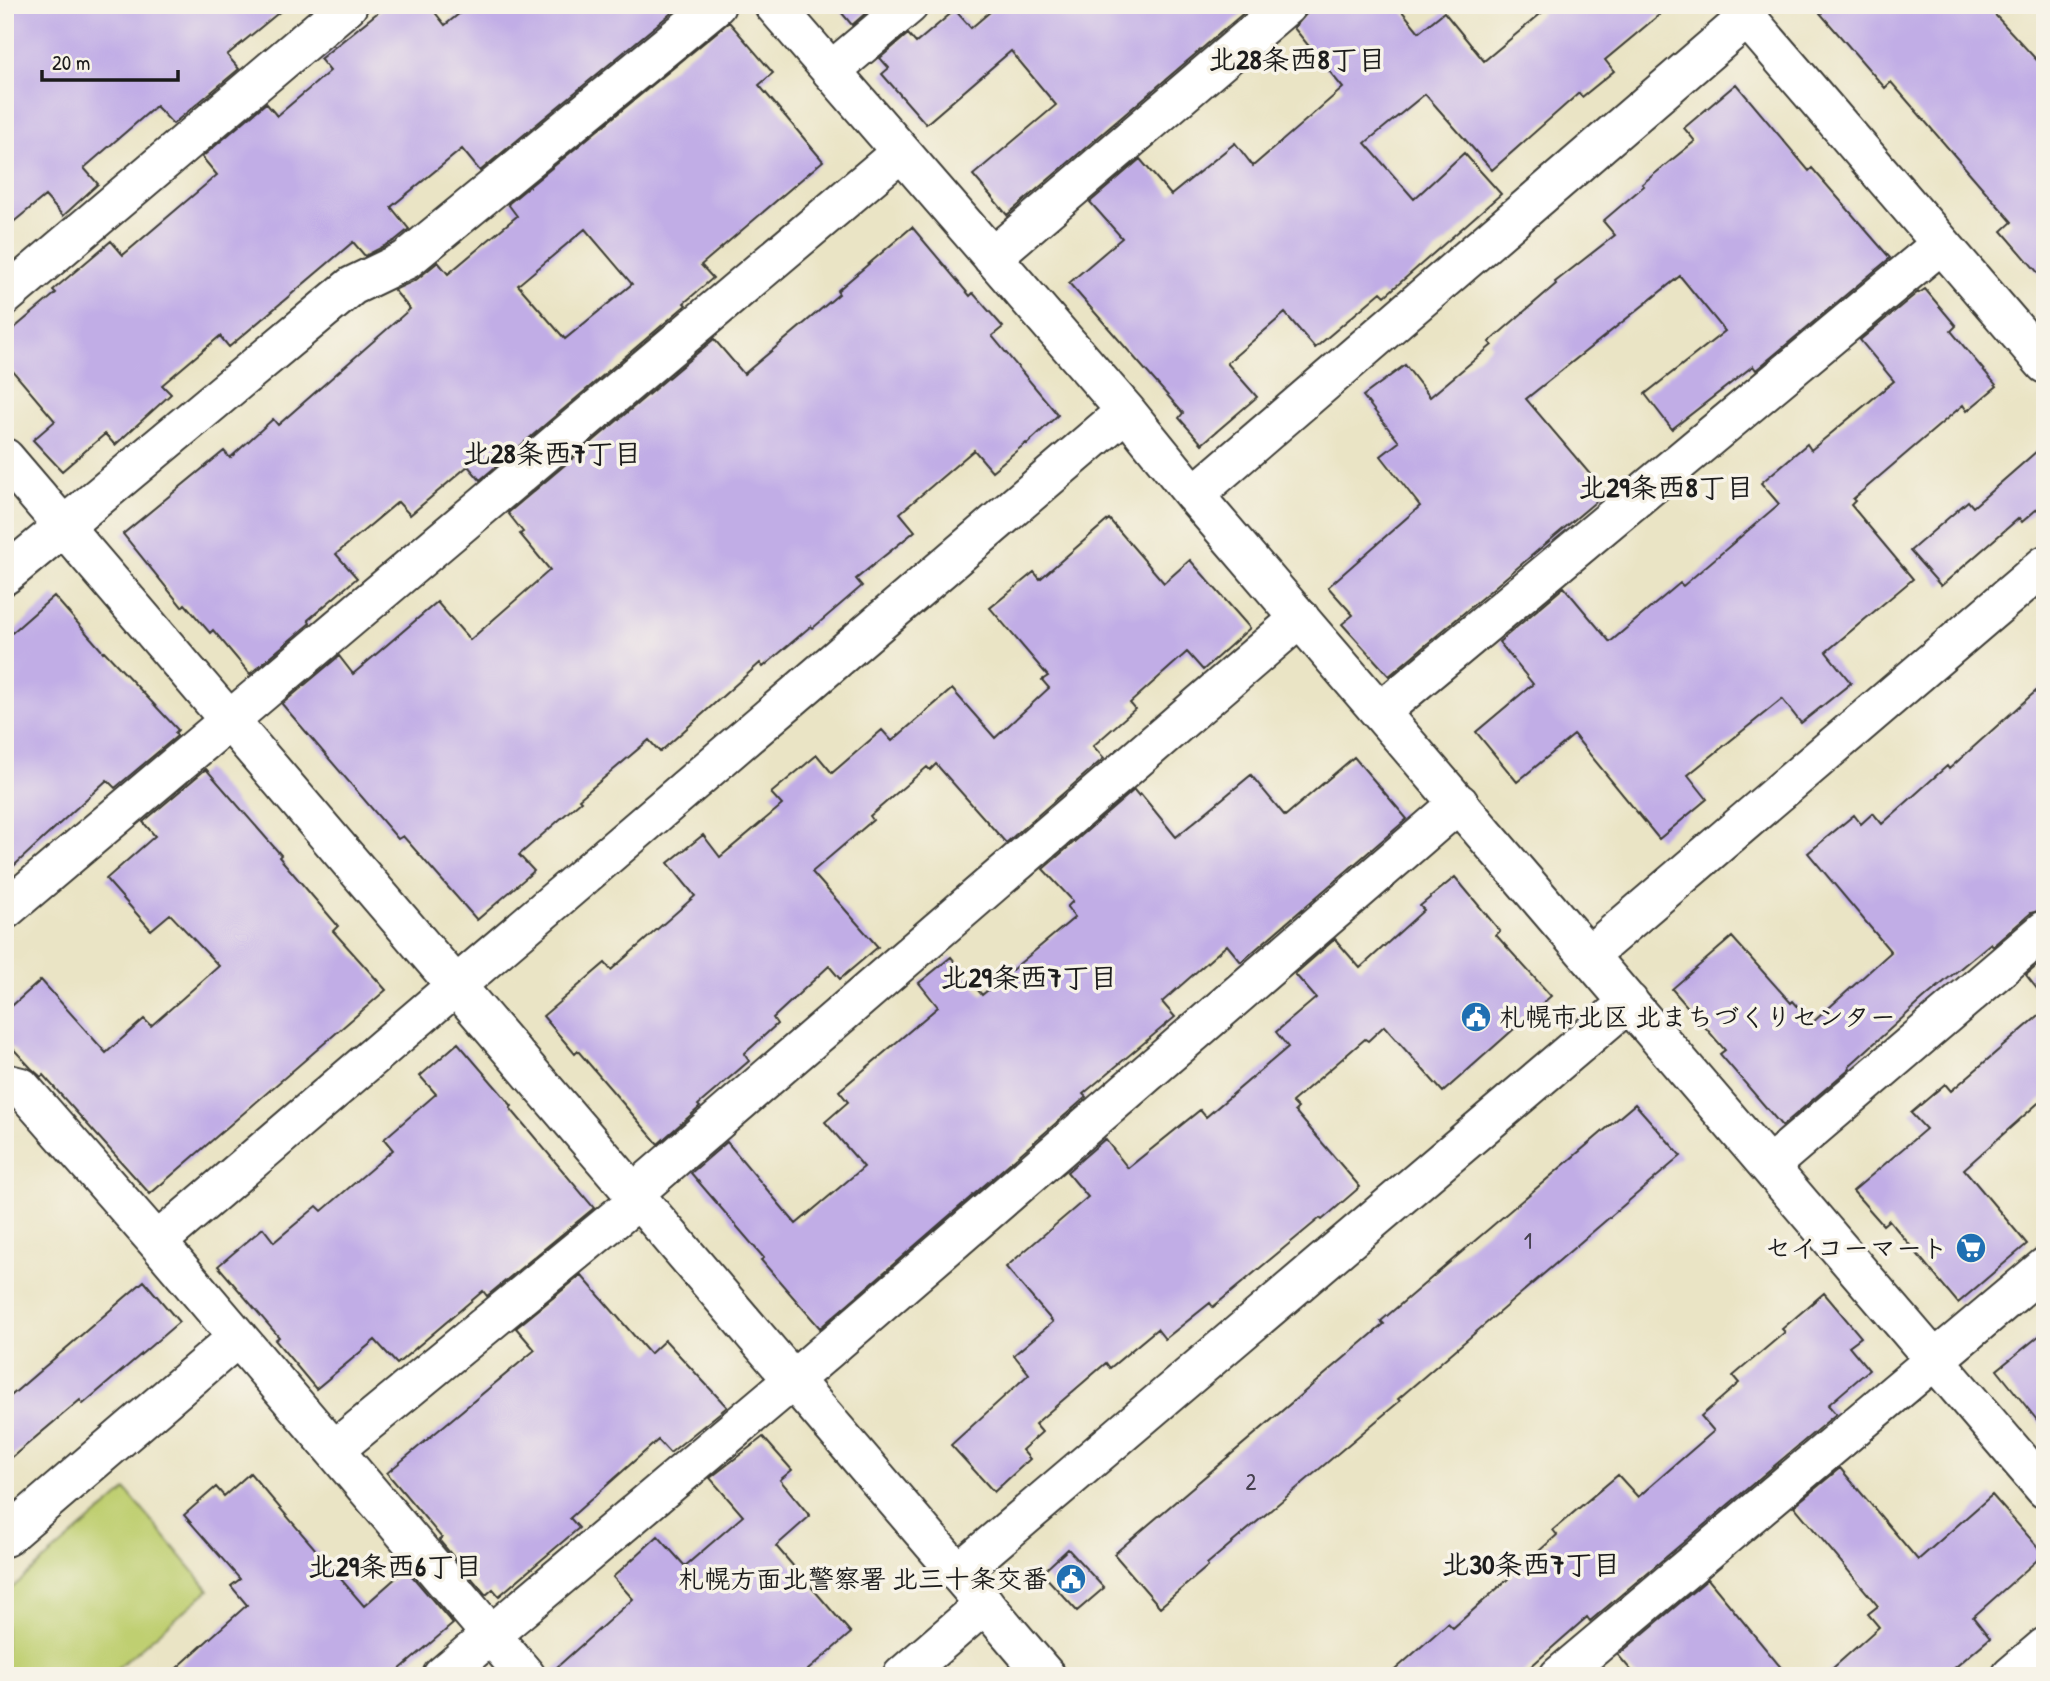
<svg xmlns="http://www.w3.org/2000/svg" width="2050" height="1681" font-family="'Patrick Hand','Klee One',sans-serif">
<rect width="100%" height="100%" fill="#f7f3e8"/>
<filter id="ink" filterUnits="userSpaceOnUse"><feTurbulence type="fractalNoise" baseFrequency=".0143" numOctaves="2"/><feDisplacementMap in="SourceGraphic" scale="14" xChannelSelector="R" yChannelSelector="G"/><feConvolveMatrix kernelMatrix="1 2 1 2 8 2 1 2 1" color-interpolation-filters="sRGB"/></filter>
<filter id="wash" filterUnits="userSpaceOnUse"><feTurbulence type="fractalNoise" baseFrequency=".00686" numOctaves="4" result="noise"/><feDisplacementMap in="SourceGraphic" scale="28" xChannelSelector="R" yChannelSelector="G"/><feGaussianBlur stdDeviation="1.57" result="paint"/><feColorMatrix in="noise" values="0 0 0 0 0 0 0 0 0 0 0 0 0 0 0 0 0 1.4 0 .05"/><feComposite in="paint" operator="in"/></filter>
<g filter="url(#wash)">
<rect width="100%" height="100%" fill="#eae4c5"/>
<path fill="#bfcf71" stroke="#6e7646" stroke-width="2" d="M 126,1490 L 209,1590 L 108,1676 L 5,1676 L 5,1594 Z"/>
<g id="blocks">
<path fill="#c1ade6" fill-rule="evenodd" d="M 5,5 L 288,5 L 227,55 L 239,69 L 173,124 L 156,106 L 84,168 L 98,184 L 63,216 L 45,196 L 5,229 Z
M 387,5 L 429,5 L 445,25 L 470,5 L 681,5 L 480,171 L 462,149 L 391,207 L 409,229 L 394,241 L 365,256 L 353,242 L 229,347 L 220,336 L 162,385 L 171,394 L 115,445 L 105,434 L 62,471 L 33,440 L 55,421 L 5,362 L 5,336 L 56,293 L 53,290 L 111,241 L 123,255 L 217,175 L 202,157 L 266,103 L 277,116 L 330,71 L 320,59 Z
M 835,5 L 875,5 L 852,25 Z
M 998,5 L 1253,5 L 1007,215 L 973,175 L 1056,105 L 1011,51 L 926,124 L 882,74 L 889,68 L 880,58 L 908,34 L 916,43 L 955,10 L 971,28 Z
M 1308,5 L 1397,5 L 1419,32 L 1444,12 L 1484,61 L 1551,5 L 1671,5 L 1605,60 L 1614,71 L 1582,97 L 1579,93 L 1492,170 L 1425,94 L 1365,143 L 1414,199 L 1464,153 L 1501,194 L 1385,296 L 1381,292 L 1315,348 L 1285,313 L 1227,363 L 1257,397 L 1202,444 L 1179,418 L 1183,413 L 1069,283 L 1122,238 L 1090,202 L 1140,159 L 1171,195 L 1235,143 L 1253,166 L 1343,88 L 1294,28 L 1307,13 Z
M 1813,5 L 1986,5 L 2045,69 L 2045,281 L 2002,231 L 2012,222 L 1891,82 L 1885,88 Z
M 729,22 L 773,73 L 759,85 L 823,161 L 701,265 L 713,278 L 684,303 L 686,305 L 480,480 L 468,466 L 410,515 L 398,502 L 336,554 L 357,578 L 308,620 L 310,623 L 250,674 L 213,630 L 210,633 L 185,604 L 182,607 L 123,534 L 224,451 L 230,458 L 273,419 L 278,425 L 410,309 L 394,290 L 416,280 L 438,262 L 448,274 L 517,216 L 508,204 ZM 585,229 L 632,284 L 565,339 L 518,285 Z
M 1736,84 L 1809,171 L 1812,168 L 1890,258 L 1756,370 L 1753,366 L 1672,429 L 1645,394 L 1725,331 L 1680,276 L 1526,399 L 1606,493 L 1389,676 L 1342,624 L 1353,615 L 1328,587 L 1420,506 L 1381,456 L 1399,442 L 1363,396 L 1405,365 L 1430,397 L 1492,345 L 1489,342 L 1556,284 L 1555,282 L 1615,235 L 1603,221 L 1644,186 L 1642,184 L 1695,141 L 1684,128 Z
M 912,227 L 970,296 L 973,293 L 1003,327 L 992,336 L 1058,415 L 1027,444 L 1026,443 L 992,471 L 974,450 L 900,513 L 915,531 L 856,579 L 862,586 L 813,628 L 811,626 L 763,667 L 760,663 L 660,752 L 649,740 L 579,799 L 581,801 L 519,855 L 534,871 L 477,920 L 403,836 L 398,839 L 282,704 L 339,656 L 353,674 L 437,602 L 470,640 L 550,570 L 520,534 L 523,532 L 508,513 L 714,339 L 744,374 L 839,294 L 837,291 Z
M 1925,289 L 1956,326 L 1951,331 L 1997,386 L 1967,411 L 1963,405 L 1853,499 L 1855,501 L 1851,505 L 1913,579 L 1826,652 L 1851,683 L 1801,723 L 1782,699 L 1688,775 L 1707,799 L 1659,839 L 1574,735 L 1517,782 L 1476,732 L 1533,684 L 1499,642 L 1564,587 L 1610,642 L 1680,583 L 1683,586 L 1779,504 L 1761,483 L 1807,444 L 1811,450 L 1894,381 L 1860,340 L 1918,292 L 1919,293 Z
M 2045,444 L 2045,502 L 2022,522 L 2019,518 L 1941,586 L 1910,551 L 1968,501 L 1973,507 Z
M 1109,519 L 1164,583 L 1190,560 L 1250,628 L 1203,670 L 1187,652 L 1130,703 L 1135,709 L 1093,746 L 1104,758 L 1006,843 L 936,764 L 930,770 L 927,767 L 870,816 L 873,820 L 812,872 L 878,947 L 840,979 L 829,966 L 773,1018 L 777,1024 L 744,1054 L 749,1061 L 698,1105 L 700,1107 L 658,1144 L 578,1051 L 575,1054 L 543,1016 L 605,963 L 611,970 L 695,896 L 668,863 L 703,835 L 720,857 L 782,805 L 771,793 L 817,755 L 832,773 L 882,730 L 892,741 L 952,689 L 995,738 L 1049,688 L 1042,680 L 1048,676 L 990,608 L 1034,572 L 1040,579 Z
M 54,596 L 103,652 L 104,651 L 178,730 L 175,733 L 177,736 L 115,788 L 107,780 L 5,874 L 5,639 Z
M 2045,683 L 2045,909 L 2031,913 L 1993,946 L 1991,943 L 1928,995 L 1849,1066 L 1850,1068 L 1782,1126 L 1720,1054 L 1725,1050 L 1672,989 L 1732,937 L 1791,1003 L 1793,1001 L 1812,1023 L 1891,952 L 1808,853 L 1854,815 L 1861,824 L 1873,813 L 1882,824 L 1947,766 L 1949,769 Z
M 1354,757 L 1407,819 L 1241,962 L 1227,945 L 1162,1002 L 1175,1017 L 1083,1094 L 1086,1097 L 820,1328 L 761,1260 L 764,1258 L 691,1173 L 727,1142 L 796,1224 L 864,1167 L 825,1122 L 848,1102 L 839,1091 L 938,1007 L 919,983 L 951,957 L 982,995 L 1075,917 L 1067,907 L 1073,901 L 1043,869 L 1134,790 L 1139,796 L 1141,794 L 1176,837 L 1251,775 L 1285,816 Z
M 206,769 L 281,855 L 279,857 L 338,926 L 333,931 L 386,990 L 150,1194 L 43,1075 L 41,1077 L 31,1068 L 5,1040 L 5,1012 L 41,980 L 106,1053 L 144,1019 L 151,1026 L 219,966 L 170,914 L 151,930 L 106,879 L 155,836 L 143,822 Z
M 1455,877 L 1500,931 L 1496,935 L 1551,996 L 1443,1092 L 1384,1026 L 1368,1041 L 1365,1039 L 1292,1102 L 1298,1108 L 1295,1111 L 1360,1187 L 1322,1220 L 1320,1218 L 1213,1307 L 1210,1303 L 1165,1339 L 1157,1329 L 1110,1368 L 1106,1363 L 1035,1424 L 1042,1432 L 1022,1450 L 1030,1459 L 994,1492 L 951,1445 L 1029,1374 L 1014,1355 L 1053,1322 L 1006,1267 L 1088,1197 L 1067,1172 L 1105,1139 L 1128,1168 L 1200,1110 L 1206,1117 L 1288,1047 L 1276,1032 L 1316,998 L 1295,974 L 1335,939 L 1360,968 L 1424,910 L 1420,906 Z
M 2045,959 L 2045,999 L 2026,975 Z
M 2045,1010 L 2045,1097 L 1964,1169 L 2027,1244 L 1958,1303 L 1889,1220 L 1883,1225 L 1853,1191 L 1926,1129 L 1911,1113 L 1945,1084 L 1951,1091 Z
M 458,1043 L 512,1106 L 510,1108 L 594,1208 L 487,1296 L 483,1291 L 397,1364 L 375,1340 L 316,1389 L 275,1340 L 279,1337 L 218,1266 L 263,1228 L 274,1242 L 317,1206 L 322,1211 L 393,1150 L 384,1139 L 436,1094 L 420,1076 Z
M 1635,1104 L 1681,1156 L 1398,1399 L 1400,1401 L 1207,1564 L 1208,1566 L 1160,1607 L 1114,1554 L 1384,1324 L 1381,1321 Z
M 581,1275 L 650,1354 L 665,1340 L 727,1407 L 670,1453 L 658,1440 L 570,1518 L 579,1528 L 499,1596 L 493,1589 L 486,1595 L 439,1540 L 442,1538 L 387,1473 L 535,1350 L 516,1328 Z
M 144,1281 L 179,1322 L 83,1404 L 80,1400 L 5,1463 L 5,1401 Z
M 1824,1293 L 1861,1337 L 1849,1346 L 1869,1370 L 1828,1405 L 1836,1414 L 1590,1621 L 1587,1617 L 1520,1676 L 1388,1676 L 1448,1623 L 1453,1628 L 1557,1535 L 1553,1530 L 1618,1475 L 1638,1497 L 1714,1431 L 1701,1416 L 1739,1383 L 1733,1376 L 1785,1332 L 1782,1329 Z
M 2045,1331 L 2045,1430 L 1997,1370 Z
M 763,1437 L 792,1470 L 780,1480 L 810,1516 L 776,1546 L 851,1633 L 801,1676 L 547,1676 L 633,1599 L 613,1577 L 658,1536 L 685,1566 L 743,1516 L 710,1478 Z
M 1840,1468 L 1918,1560 L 1992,1495 L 2044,1554 L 1973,1617 L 1990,1638 L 1945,1676 L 1824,1676 L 1879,1627 L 1868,1614 L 1878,1606 L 1794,1506 Z
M 250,1473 L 364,1606 L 406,1569 L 453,1624 L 392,1676 L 168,1676 L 247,1605 L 231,1586 L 240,1579 L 184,1515 L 216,1487 L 224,1496 Z
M 1068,1549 L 1104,1588 L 1077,1611 L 1042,1573 Z
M 1708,1579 L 1788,1676 L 1636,1676 L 1618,1655 Z"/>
</g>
</g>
<g filter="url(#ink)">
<use href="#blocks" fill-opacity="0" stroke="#3b3a35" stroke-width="2"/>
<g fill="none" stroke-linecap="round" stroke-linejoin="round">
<g stroke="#3b3a35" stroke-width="42">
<path id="minor" d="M 774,5 L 1126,411 L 1194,495 L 2045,1489
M 1736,5 L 2045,364
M 831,71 L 909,5
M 992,257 L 1287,5
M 5,296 L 348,5
M 5,458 L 1046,1676
M 1194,495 L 1747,18
M 5,575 L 352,286 L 406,260 L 716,5
M 1380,712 L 1941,244
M 5,910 L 901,152
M 1589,955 L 2045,565
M 5,1083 L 21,1087 L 157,1242 L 526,1676
M 1769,1166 L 2045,930
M 633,1194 L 1300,618
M 157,1242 L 1126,411
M 334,1450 L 638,1200
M 5,1537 L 238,1337
M 958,1573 L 1629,1002
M 442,1676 L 793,1380 L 1459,803
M 902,1676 L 985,1604
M 1559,1676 L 2045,1267"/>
</g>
<g stroke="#3b3a35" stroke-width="42">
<path id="tertiary" d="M 2011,1676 L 2045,1647"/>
</g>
<use href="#minor" stroke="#fff" stroke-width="38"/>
<use href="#tertiary" stroke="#fff" stroke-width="38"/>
</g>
</g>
<defs>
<g id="civic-disc" transform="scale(1.575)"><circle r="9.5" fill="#1f6fb2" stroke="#f7f3e8"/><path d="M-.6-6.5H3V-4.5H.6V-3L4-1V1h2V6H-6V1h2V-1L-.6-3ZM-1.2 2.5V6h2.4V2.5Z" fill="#fff"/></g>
<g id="supermarket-disc" transform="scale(1.575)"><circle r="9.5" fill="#1f6fb2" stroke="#f7f3e8"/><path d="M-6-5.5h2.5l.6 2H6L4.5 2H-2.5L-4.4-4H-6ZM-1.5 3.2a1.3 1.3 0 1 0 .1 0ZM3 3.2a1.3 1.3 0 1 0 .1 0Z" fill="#fff"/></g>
</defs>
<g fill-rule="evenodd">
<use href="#civic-disc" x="1476" y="1017"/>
<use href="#supermarket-disc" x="1971" y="1248"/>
<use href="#civic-disc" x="1071" y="1579"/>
</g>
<g text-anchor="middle" stroke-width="7" stroke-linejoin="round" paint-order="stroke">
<g font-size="23" fill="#45404e">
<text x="1528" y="1249">1</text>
<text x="1251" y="1490">2</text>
</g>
<g font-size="26" font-weight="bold" fill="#1c1c1c" stroke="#f7f3e8" text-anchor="end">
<text x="1499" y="1026" text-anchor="start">札幌市北区 北まちづくりセンター</text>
<text x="1948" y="1257">セイコーマート</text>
<text x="1048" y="1588">札幌方面北警察署 北三十条交番</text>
</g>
<g font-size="28" font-weight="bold" fill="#1c1c1c" stroke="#f7f3e8">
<text x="1297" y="69">北28条西8丁目</text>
<text x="552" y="463">北28条西7丁目</text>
<text x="1666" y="497">北29条西8丁目</text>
<text x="1029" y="987">北29条西7丁目</text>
<text x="1531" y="1574">北30条西7丁目</text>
<text x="395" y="1576">北29条西6丁目</text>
</g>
</g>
<rect width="2050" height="1681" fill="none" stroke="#f7f3e8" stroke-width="28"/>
<path d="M42 70v10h136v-10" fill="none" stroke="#1c1c1c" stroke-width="3.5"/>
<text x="52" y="70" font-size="21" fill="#1c1c1c" stroke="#f7f3e8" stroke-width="5" paint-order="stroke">20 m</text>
</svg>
